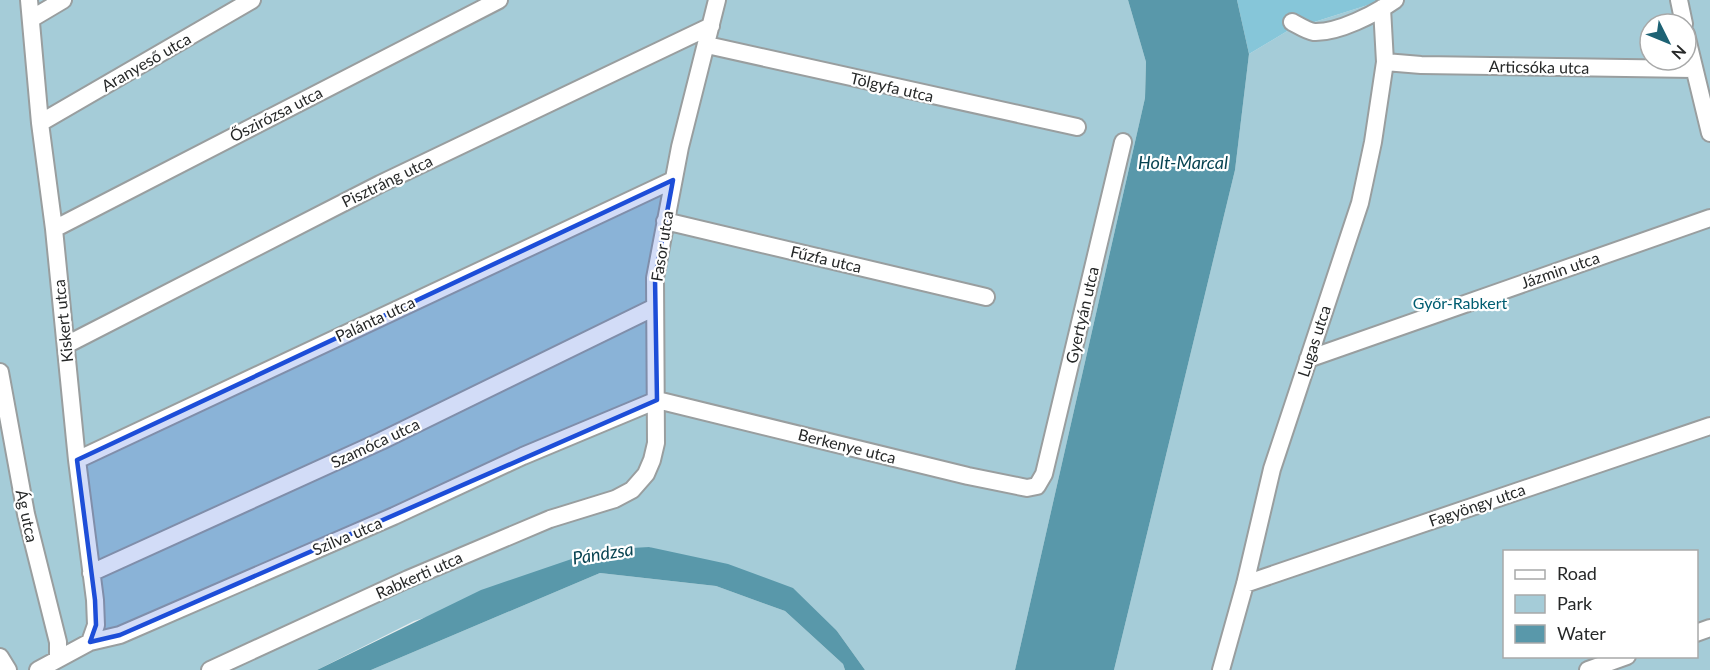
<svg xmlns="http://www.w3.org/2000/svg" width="1710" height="670" font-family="Lato,sans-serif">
<rect width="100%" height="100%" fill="#e7eced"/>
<path fill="#a5ccd8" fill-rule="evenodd" d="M 0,0 L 1128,0 L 1146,62 L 1145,98 L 1015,670 L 865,670 L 837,631 L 649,547 L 414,621 L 317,670 L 0,670 Z
M 1378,0 L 1710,0 L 1710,670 L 1114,670 L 1235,170 L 1249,54 L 1289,30 L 1371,4 ZM 1650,24 L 1686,24 L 1686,60 L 1650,60 ZM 1504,552 L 1696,552 L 1696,656 L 1504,656 Z
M 600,573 L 716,586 L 785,611 L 843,664 L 845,670 L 371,670 Z"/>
<path fill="#86c6d9" d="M 1237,0 L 1378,0 L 1371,4 L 1289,30 L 1249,54 Z"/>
<path fill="#5998aa" d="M 1128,0 L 1237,0 L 1249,54 L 1235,170 L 1114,670 L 1015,670 L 1145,98 L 1146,62 Z
M 649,547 L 728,564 L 793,588 L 837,631 L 865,670 L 845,670 L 843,664 L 785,611 L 716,586 L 600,573 L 371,670 L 317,670 L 481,590 L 598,550 Z"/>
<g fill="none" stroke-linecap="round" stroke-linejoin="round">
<g stroke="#999e9f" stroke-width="20">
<path id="minor" d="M 29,0 L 40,123 L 54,229 L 77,460 L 95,600 L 96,625 L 90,642
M 1679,0 L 1684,24
M 31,19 L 63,0
M 1292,22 C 1298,25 1307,31 1314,32 C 1338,33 1375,14 1395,0
M 1686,34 L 1710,133
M 707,45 L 1077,127
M 1385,62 L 1421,65 L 1693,69
M 40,123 L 252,0
M 665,221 L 986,297
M 54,229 L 499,0
M 66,345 L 380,184 L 711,26
M 1308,359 L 1710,218
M 0,372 L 26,514 L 58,642 L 58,659
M 77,460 L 673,180
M 91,573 L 381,441 L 655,307
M 1245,584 L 1710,426
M 1696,633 L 1710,628
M 0,657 L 8,670
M 38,670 L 90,642 L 120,635 L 394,516 L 523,456 L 657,400 L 968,476 L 1027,488 L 1037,486 L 1044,474 L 1123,142
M 210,670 L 408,579 L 550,519 L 615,499 L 632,490 L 646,474 L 652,460 L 656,443 L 655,278 L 680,147 L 717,0
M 1221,670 L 1245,584 L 1272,469 L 1360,203 L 1373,142 L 1385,62 L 1382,8
M 1588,670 L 1627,656"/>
</g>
<use href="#minor" stroke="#fff" stroke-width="16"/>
</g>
<path fill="#1d4ed8" fill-opacity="0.2" stroke="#1d4ed8" stroke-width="4.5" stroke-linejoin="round" d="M 673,180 L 655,278 L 657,400 L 120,635 L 90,642 L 96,625 L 95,600 L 77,460 Z"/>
<g text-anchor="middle" stroke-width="4.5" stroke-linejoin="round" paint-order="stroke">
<g font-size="16" fill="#262828" stroke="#fff">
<text transform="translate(146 62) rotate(-30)" y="6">Aranyeső utca</text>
<text transform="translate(1539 67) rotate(1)" y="6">Articsóka utca</text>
<text transform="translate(892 87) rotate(13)" y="6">Tölgyfa utca</text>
<text transform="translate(276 114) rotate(-27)" y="6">Őszirózsa utca</text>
<text transform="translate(387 181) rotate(-26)" y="6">Pisztráng utca</text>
<text transform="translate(662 246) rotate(-81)" y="6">Fasor utca</text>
<text transform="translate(826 259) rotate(13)" y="6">Fűzfa utca</text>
<text transform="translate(1560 270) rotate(-19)" y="6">Jázmin utca</text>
<text transform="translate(1082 315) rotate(-77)" y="6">Gyertyán utca</text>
<text transform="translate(375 319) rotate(-25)" y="6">Palánta utca</text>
<text transform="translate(63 321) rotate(-96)" y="6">Kiskert utca</text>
<text transform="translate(1314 341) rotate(-72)" y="6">Lugas utca</text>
<text transform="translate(375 443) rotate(-25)" y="6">Szamóca utca</text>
<text transform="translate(847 446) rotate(14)" y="6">Berkenye utca</text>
<text transform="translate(1477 505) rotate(-19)" y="6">Fagyöngy utca</text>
<text transform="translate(27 516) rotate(78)" y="6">Ág utca</text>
<text transform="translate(347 536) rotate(-23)" y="6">Szilva utca</text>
<text transform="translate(419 575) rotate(-24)" y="6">Rabkerti utca</text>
</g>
<g font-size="16" fill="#005d71" stroke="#fff">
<text x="1460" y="309">Győr-Rabkert</text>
</g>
<g font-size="18" font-style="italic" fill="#094452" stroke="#fff">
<text x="1183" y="169">Holt-Marcal</text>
<text transform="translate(603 554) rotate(-9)" y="6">Pándzsa</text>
</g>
</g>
<rect x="1503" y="550" width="195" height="108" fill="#ffffff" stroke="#a8a9a9" stroke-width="1.5"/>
<rect x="1515" y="570" width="30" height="9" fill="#ffffff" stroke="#a8a9a9" stroke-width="1.5"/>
<text x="1557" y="580" font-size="18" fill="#262828">Road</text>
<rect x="1515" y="595" width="30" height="18" fill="#a5ccd8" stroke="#a8a9a9" stroke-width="1.5"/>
<text x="1557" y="610" font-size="18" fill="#262828">Park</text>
<rect x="1515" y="625" width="30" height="18" fill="#5998aa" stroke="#a8a9a9" stroke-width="1.5"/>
<text x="1557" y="640" font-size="18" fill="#262828">Water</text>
<g transform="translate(1668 42) rotate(133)"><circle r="28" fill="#ffffff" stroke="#a8a9a9" stroke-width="1.5"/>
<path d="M0-4.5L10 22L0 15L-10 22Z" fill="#1d6274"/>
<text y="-9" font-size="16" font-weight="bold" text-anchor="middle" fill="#262828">N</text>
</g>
</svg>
